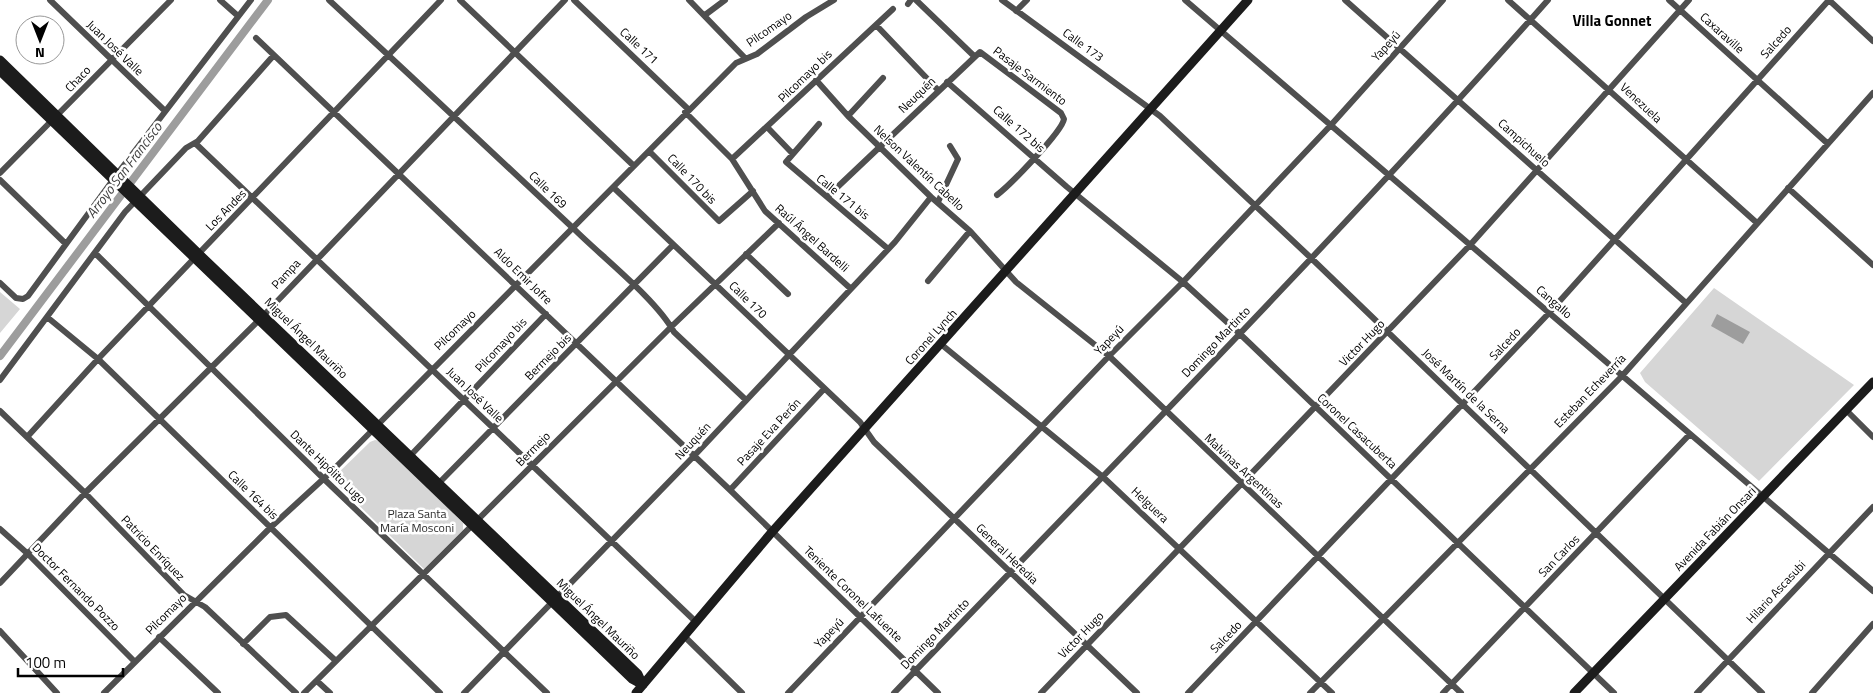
<svg xmlns="http://www.w3.org/2000/svg" width="1873" height="693" font-family="'Titillium Web',sans-serif">
<rect width="100%" height="100%" fill="#fff"/>
<path fill="#d6d6d6" d="M 1714,288 L 1854,385 L 1759,481 L 1645,382 L 1640,373 Z
M 0,292 L 20,309 L 0,333 Z
M 375,440 L 380,441 L 463,523 L 463,530 L 424,569 L 333,480 L 334,477 L 370,442 Z"/>
<path fill="#9d9d9d" d="M 1717,314 L 1750,332 L 1743,344 L 1711,326 Z"/>
<g fill="none" stroke-linecap="round" stroke-linejoin="round">
<path stroke="#9d9d9d" stroke-width="8" d="M 0,356 L 268,0"/>
<path stroke="#4f4f4f" stroke-width="6" d="M 50,0 L 165,111
M 220,0 L 238,16
M 329,0 C 411,76 493,153 574,229 C 602,257 656,299 674,332 L 746,400
M 460,0 L 634,166
M 574,0 L 688,109
M 689,0 L 745,58
M 916,0 L 974,56
M 1002,0 L 1160,116 L 1311,258 L 1762,693
M 1185,0 L 1873,591
M 1345,0 L 1686,303
M 1508,0 L 1757,223
M 1669,0 L 1827,143
M 1829,0 L 1873,41
M 908,4 L 911,0
M 1016,11 L 1027,0
M 705,15 L 725,0
M 876,25 L 938,90
M 256,38 L 730,490 L 938,693
M 816,80 L 848,116 L 931,197 L 970,231 L 1016,282 L 1109,356 L 1461,693
M 947,82 L 1067,187 L 1183,282 L 1240,334 L 1614,693
M 685,112 L 732,159 L 765,211 L 850,288
M 848,116 L 883,78
M 819,124 L 786,162 L 887,248
M 768,128 L 792,153
M 195,143 L 696,622
M 649,151 L 719,221 L 753,191
M 732,159 L 893,9
M 0,173 L 171,0
M 0,180 L 66,244
M 614,188 L 860,422 L 874,442 L 1137,693
M 1788,188 L 1873,265
M 828,196 L 980,52 L 1061,113 L 1064,119 C 1062,132 1010,185 997,195
M 938,202 L 958,159 L 950,146
M 95,253 L 324,479 L 547,693
M 746,254 L 788,294
M 928,281 L 970,231
M 0,283 L 16,298 L 23,299 L 28,296 L 121,169 L 251,0
M 47,317 L 98,359 L 440,693
M 942,345 L 1103,477 L 1332,693
M 0,380 L 125,212 L 186,148 L 198,141 L 274,55
M 1846,410 L 1873,437
M 0,411 L 85,493 L 184,595 L 205,607 L 296,693
M 28,436 L 98,359 L 441,0
M 410,456 L 546,314
M 439,483 L 673,245
M 730,490 L 824,389
M 0,529 L 28,554 L 134,661
M 0,583 L 85,493 L 264,315 L 565,0
M 0,631 L 57,693
M 684,636 L 742,693
M 159,637 L 218,693
M 243,644 L 270,617 L 286,615 L 336,661
M 317,681 L 330,693
M 104,693 L 271,527 L 331,472 L 736,63 L 757,54 L 806,17 L 834,0
M 304,693 L 671,327 L 779,223
M 464,693 L 694,456 L 895,242 L 931,197
M 788,693 L 1109,356 L 1183,282 L 1331,125 L 1443,0
M 894,693 C 1114,464 1337,238 1548,0
M 1041,693 L 1471,244 L 1689,0
M 1188,693 L 1549,313 L 1829,0
M 1310,693 L 1622,376 L 1873,93
M 1443,693 L 1690,434
M 1697,693 L 1873,507
M 1812,693 L 1873,624"/>
<path stroke="#1c1c1c" stroke-width="9" d="M 0,60 L 199,254 L 638,674 L 643,685
M 0,71 L 552,602 L 632,679 L 643,685
M 636,693 L 772,532 L 1248,0
M 1574,693 L 1873,382"/>
</g>
<g text-anchor="middle" stroke-width="5" stroke-linejoin="round" paint-order="stroke">
<g font-size="12" fill="#000" stroke="#fff">
<text transform="translate(769 29) rotate(-35)" y="4">Pilcomayo</text>
<text transform="translate(1722 33) rotate(42)" y="4">Caxaraville</text>
<text transform="translate(1776 42) rotate(-48)" y="4">Salcedo</text>
<text transform="translate(1083 45) rotate(36)" y="4">Calle 173</text>
<text transform="translate(639 46) rotate(43)" y="4">Calle 171</text>
<text transform="translate(1386 46) rotate(-48)" y="4">Yapeyú</text>
<text transform="translate(115 48) rotate(44)" y="4">Juan José Valle</text>
<text transform="translate(805 76) rotate(-44)" y="4">Pilcomayo bis</text>
<text transform="translate(1030 76) rotate(37)" y="4">Pasaje Sarmiento</text>
<text transform="translate(78 79) rotate(-46)" y="4">Chaco</text>
<text transform="translate(917 95) rotate(-44)" y="4">Neuquén</text>
<text transform="translate(1641 103) rotate(43)" y="4">Venezuela</text>
<text transform="translate(1019 129) rotate(41)" y="4">Calle 172 bis</text>
<text transform="translate(1524 143) rotate(42)" y="4">Campichuelo</text>
<text transform="translate(919 168) rotate(43)" y="4">Nelson Valentín Cabello</text>
<text transform="translate(692 179) rotate(46)" y="4">Calle 170 bis</text>
<text transform="translate(548 190) rotate(44)" y="4">Calle 169</text>
<text transform="translate(843 197) rotate(39)" y="4">Calle 171 bis</text>
<text transform="translate(226 210) rotate(-46)" y="4">Los Andes</text>
<text transform="translate(812 238) rotate(42)" y="4">Raúl Ángel Bardelli</text>
<text transform="translate(286 274) rotate(-47)" y="4">Pampa</text>
<text transform="translate(523 276) rotate(44)" y="4">Aldo Emir Jofre</text>
<text transform="translate(748 300) rotate(44)" y="4">Calle 170</text>
<text transform="translate(1554 302) rotate(41)" y="4">Cangallo</text>
<text transform="translate(455 330) rotate(-44)" y="4">Pilcomayo</text>
<text transform="translate(931 337) rotate(-48)" y="4">Coronel Lynch</text>
<text transform="translate(306 338) rotate(44)" y="4">Miguel Ángel Mauriño</text>
<text transform="translate(1109 340) rotate(-46)" y="4">Yapeyú</text>
<text transform="translate(1216 342) rotate(-46)" y="4">Domingo Martinto</text>
<text transform="translate(1362 343) rotate(-46)" y="4">Victor Hugo</text>
<text transform="translate(1505 344) rotate(-47)" y="4">Salcedo</text>
<text transform="translate(501 345) rotate(-47)" y="4">Pilcomayo bis</text>
<text transform="translate(548 357) rotate(-45)" y="4">Bermejo bis</text>
<text transform="translate(1466 391) rotate(44)" y="4">José Martín de la Serna</text>
<text transform="translate(1590 391) rotate(-46)" y="4">Esteban Echeverría</text>
<text transform="translate(475 395) rotate(44)" y="4">Juan José Valle</text>
<text transform="translate(1357 431) rotate(43)" y="4">Coronel Casacuberta</text>
<text transform="translate(769 432) rotate(-47)" y="4">Pasaje Eva Perón</text>
<text transform="translate(693 441) rotate(-47)" y="4">Neuquén</text>
<text transform="translate(533 449) rotate(-45)" y="4">Bermejo</text>
<text transform="translate(328 467) rotate(44)" y="4">Dante Hipólito Lugo</text>
<text transform="translate(1244 471) rotate(43)" y="4">Malvinas Argentinas</text>
<text transform="translate(253 495) rotate(44)" y="4">Calle 164 bis</text>
<text transform="translate(1150 505) rotate(43)" y="4">Helguera</text>
<text transform="translate(1715 529) rotate(-46)" y="4">Avenida Fabián Onsari</text>
<text transform="translate(153 548) rotate(46)" y="4">Patricio Enríquez</text>
<text transform="translate(1007 554) rotate(44)" y="4">General Heredia</text>
<text transform="translate(1559 556) rotate(-46)" y="4">San Carlos</text>
<text transform="translate(76 587) rotate(45)" y="4">Doctor Fernando Pozzo</text>
<text transform="translate(1776 592) rotate(-47)" y="4">Hilario Ascasubi</text>
<text transform="translate(853 594) rotate(44)" y="4">Teniente Coronel Lafuente</text>
<text transform="translate(166 614) rotate(-45)" y="4">Pilcomayo</text>
<text transform="translate(598 619) rotate(44)" y="4">Miguel Ángel Mauriño</text>
<text transform="translate(829 633) rotate(-46)" y="4">Yapeyú</text>
<text transform="translate(935 634) rotate(-46)" y="4">Domingo Martinto</text>
<text transform="translate(1081 635) rotate(-46)" y="4">Victor Hugo</text>
<text transform="translate(1226 637) rotate(-46)" y="4">Salcedo</text>
</g>
<g font-size="12" fill="#2d2d2d" stroke="#fff">
<text x="417" y="518">Plaza Santa<tspan x="417" dy="14">María Mosconi</tspan></text>
</g>
<g font-size="14" font-style="italic" fill="#3e3e3e" stroke="#fff">
<text transform="translate(124 170) rotate(-53)" y="5">Arroyo San Francisco</text>
</g>
<g font-size="15" font-weight="bold" fill="#000" stroke="#fff">
<text x="1612" y="26">Villa Gonnet</text>
</g>
</g>
<g transform="translate(40 40) rotate(180)"><circle r="24" fill="#ffffff" stroke="#999999"/>
<path d="M0-4L9 19L0 12L-9 19Z" fill="#000000"/>
<text y="-8" font-size="14" font-weight="bold" text-anchor="middle" fill="#000000">N</text>
</g>
<path d="M18 668v8h105v-8" fill="none" stroke="#000000" stroke-width="2.5"/>
<text x="25" y="668" font-size="15" fill="#000000" stroke="#ffffff" stroke-width="4" paint-order="stroke">100 m</text>
</svg>
